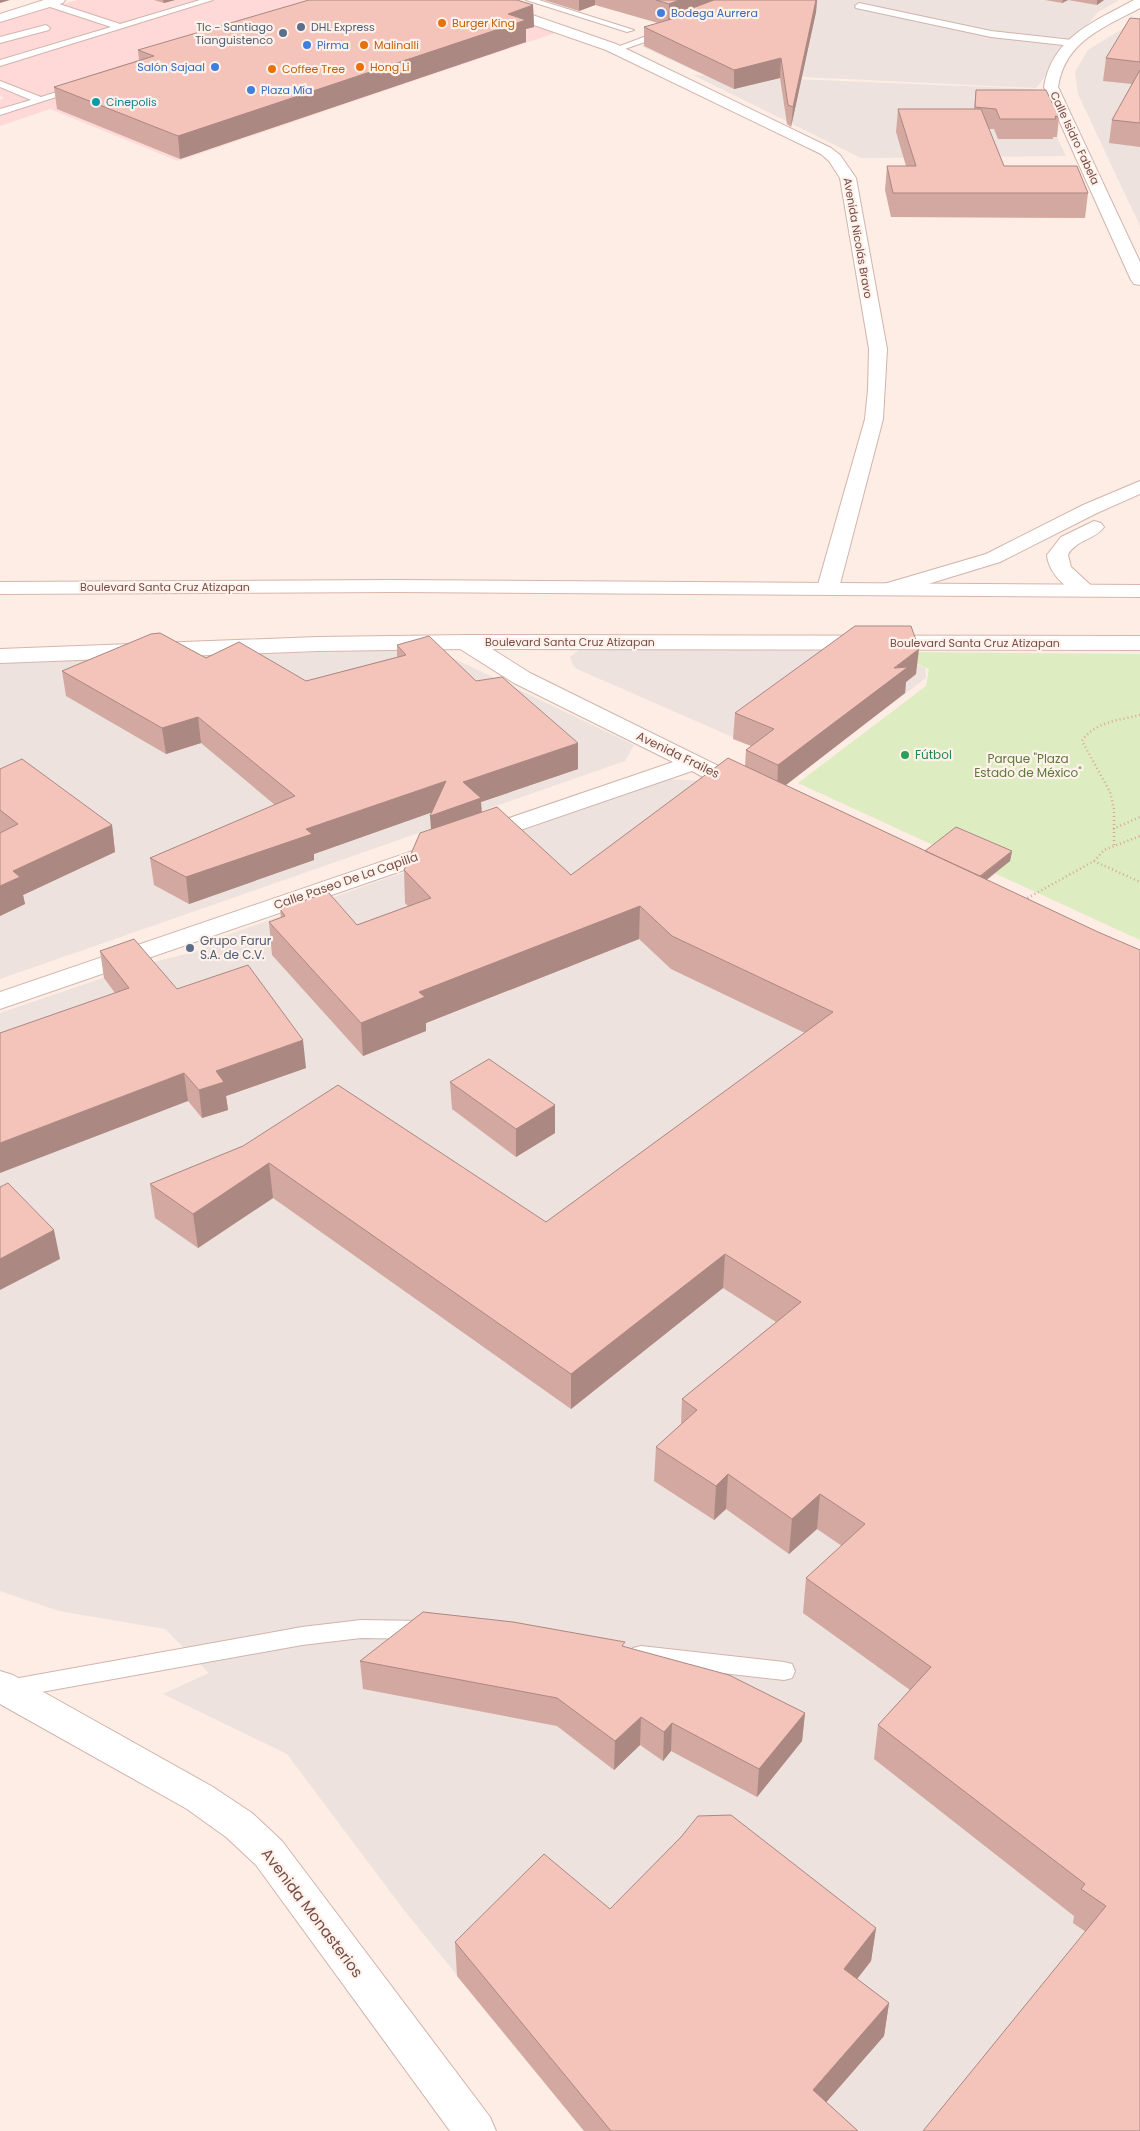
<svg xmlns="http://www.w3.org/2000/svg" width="1140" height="2131" font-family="Poppins,sans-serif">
<rect width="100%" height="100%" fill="#fdede4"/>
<path fill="#fed9d7" d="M 77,0 L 461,0 L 558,32 L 178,161 L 50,109 L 0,126 L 0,100 L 4,98 L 0,96 L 0,23 Z"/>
<path fill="#ede2de" d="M 763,0 L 1119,0 L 1097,13 L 1036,88 L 697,72 L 641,46 Z
M 1140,18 L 1140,226 L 1078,94 L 1075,72 L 1088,50 Z
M 693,75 L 1034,89 L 1066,156 L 861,158 Z
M 817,647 L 913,663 L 925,668 L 926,678 L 806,769 L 577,669 L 573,665 L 570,657 L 580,649 Z
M 434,649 L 634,745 L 625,761 L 0,979 L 0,661 Z
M 666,779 L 702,781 L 1098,960 L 1140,2131 L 584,2131 L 404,1910 L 287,1754 L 163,1694 L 209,1673 L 165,1629 L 59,1611 L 0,1591 L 0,1013 L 138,966 L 202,950 L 216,939 Z"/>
<path fill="#ddecc1" d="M 911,652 L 1140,654 L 1140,940 L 798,783 L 926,686 L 929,669 L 915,663 Z"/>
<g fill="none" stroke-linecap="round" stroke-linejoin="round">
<g stroke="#d1b4ac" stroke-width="2">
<path id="service" d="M 47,0 L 120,24 L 200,0 L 213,0 L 0,66 L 0,60 L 111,27 L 44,5 L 44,1 Z
M 526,0 L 539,0 L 634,30 L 627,32 Z
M 859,3 L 991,31 L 1072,40 L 1076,43 L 1072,46 L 991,37 L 856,8 L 855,6 Z
M 46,25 L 50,28 L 49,30 L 0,43 L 0,37 Z
M 665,29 L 669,32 L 668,34 L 619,51 L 612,49 Z
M 0,81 L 41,97 L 76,86 L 81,89 L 0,115 L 0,109 L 31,100 L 0,87 Z
M 361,1620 L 424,1621 L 432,1624 L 435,1630 L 432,1636 L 424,1639 L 361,1638 L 302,1645 L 8,1698 L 0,1696 L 0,1682 L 8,1680 L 302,1627 Z
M 641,1646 L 784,1662 L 792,1664 L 795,1671 L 792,1678 L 784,1680 L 641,1664 L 633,1662 L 630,1655 L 633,1648 Z"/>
</g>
<g stroke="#d1b4ac" stroke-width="2">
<path id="minor" d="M 469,0 L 489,0 L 616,44 L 831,148 L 840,155 L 856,178 L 887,349 L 883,419 L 839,588 L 835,592 L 828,594 L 821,592 L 817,588 L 865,419 L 868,390 L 869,349 L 840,178 L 829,161 L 821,154 L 606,50 L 471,3 Z
M 1134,0 L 1140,0 L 1140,8 C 1103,28 1065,41 1058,87 L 1140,262 L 1140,285 L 1134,284 L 1131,280 L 1044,87 C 1052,37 1094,22 1134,0 Z
M 1140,481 L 1140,494 L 1097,513 L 1000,562 L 892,595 L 884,594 L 881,589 L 884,584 L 986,554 L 1083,505 Z
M 1094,521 L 1101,523 L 1104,527 C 1095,540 1075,540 1068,555 L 1071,567 L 1096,590 L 1093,595 C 1073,599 1048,574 1047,555 L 1061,537 Z
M 465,635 L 473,637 L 530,673 L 753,783 L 757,788 L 753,793 C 733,798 710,780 692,771 L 0,1009 L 0,992 L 673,762 L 514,683 L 457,647 L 454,642 L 457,637 Z
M 0,1671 L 13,1675 L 213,1787 L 252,1813 L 282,1841 L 490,2117 L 496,2131 L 450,2131 L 256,1865 L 226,1837 L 187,1809 L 0,1704 Z"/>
</g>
<g stroke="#d8b4ab" stroke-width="2">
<path id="secondary" d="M 44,0 L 65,0 L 63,3 L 0,22 L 0,14 Z
M 395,580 L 1140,585 L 1140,597 L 395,592 L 0,594 L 0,582 Z
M 465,635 L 1140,636 L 1140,650 L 465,649 L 318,651 L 0,663 L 0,649 L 318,637 Z"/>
</g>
<path stroke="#d9a69d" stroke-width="2.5" stroke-dasharray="1 3" stroke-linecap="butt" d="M 1113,829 L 1140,817
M 1114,845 L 1114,809 L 1110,792 L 1082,741 C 1094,722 1120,720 1140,715
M 1094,861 L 1104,850 L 1140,836
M 1024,900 L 1094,861 L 1140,882"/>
<use href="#service" fill="#fff" fill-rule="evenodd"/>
<use href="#minor" fill="#fff" fill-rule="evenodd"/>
<use href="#secondary" fill="#fff" fill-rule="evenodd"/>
</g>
<path fill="#d2a8a0" d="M 154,0 L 175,0 L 164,3 Z
M 544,0 L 817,0 L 816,12 L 791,127 L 787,124 L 780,78 L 734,89 L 644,46 L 644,27 L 658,23 L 595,5 L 579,11 Z
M 1045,0 L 1068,0 L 1062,3 Z
M 1068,0 L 1104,0 L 1097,5 Z
M 533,5 L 534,27 L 526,29 L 526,42 L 180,159 L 57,109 L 54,87 L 139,60 L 138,50 Z
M 1140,19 L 1140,147 L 1109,143 L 1112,120 L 1132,84 L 1103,81 L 1106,58 Z
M 976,90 L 1059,117 L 1057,137 L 1053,137 L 1053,139 L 998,139 L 994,129 L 989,129 L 1004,166 L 1088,193 L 1085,218 L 891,217 L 885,190 L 887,166 L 906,166 L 896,132 L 898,109 L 974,109 Z
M 397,645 L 476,681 L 578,769 L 481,802 L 482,812 L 571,875 L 745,766 L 746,750 L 751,746 L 733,739 L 735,713 L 916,674 L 906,682 L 905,693 L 785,785 L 925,851 L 1012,851 L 1010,861 L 987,880 L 1140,2131 L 1086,1932 L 1073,1923 L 1074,1916 L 874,1759 L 878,1725 L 910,1690 L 803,1613 L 806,1578 L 842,1546 L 817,1529 L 789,1554 L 726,1509 L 714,1520 L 654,1481 L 656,1447 L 681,1424 L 682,1399 L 776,1322 L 723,1288 L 571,1409 L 273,1198 L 198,1248 L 155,1218 L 150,1184 L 243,1146 L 546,1222 L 805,1033 L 671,969 L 639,939 L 426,1023 L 426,1031 L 363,1056 L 272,955 L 269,922 L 281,918 L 280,909 L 357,925 L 408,906 L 405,903 L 404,870 L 431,830 L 432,812 L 314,854 L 314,860 L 189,904 L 154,885 L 150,858 L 275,805 L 201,743 L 166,754 L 66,696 L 62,671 L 206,658 L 306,681 L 397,657 Z
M 0,769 L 112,825 L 115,852 L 23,895 L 25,904 L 0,916 Z
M 100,951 L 177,989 L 306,1068 L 226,1096 L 228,1110 L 202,1118 L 188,1101 L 115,993 L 104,978 Z
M 450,1082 L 555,1133 L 516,1157 L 452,1109 Z
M 625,1647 L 805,1713 L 802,1741 L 757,1797 L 671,1751 L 663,1761 L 640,1745 L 614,1770 L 557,1726 L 363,1689 L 360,1661 Z
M 610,1909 L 876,1928 L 871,1961 L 857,1979 L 889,2003 L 884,2036 L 826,2102 L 858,2131 L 584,2131 L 457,1976 L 455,1942 Z"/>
<path fill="#ab8882" d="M 0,0 L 10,0 L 0,3 Z
M 163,0 L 175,0 L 164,3 Z
M 579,0 L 595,0 L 595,5 L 579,11 Z
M 679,0 L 740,0 L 682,12 L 681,22 L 668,26 L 669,4 Z
M 816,0 L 817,0 L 816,12 L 791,127 L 793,107 Z
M 1063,0 L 1068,0 L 1062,3 Z
M 1097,0 L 1104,0 L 1097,5 Z
M 533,5 L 534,27 L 526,29 L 526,42 L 180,159 L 178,136 Z
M 781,58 L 780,78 L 734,89 L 734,70 Z
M 919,649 L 916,674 L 906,682 L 905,693 L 777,792 L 778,765 L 894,668 Z
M 198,717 L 201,743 L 166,754 L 162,728 Z
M 578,743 L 578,769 L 481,802 L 482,825 L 432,842 L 430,816 L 463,782 Z
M 446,781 L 447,807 L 314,854 L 314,860 L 189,904 L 186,877 L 306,829 Z
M 112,825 L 115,852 L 23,895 L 25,904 L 0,916 L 0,886 L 13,871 Z
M 1012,851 L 1010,861 L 978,886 L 980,877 Z
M 640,906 L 639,939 L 426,1023 L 426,1031 L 363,1056 L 361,1023 L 419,992 Z
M 303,1040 L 306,1068 L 226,1096 L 228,1110 L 202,1118 L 199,1090 L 216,1071 Z
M 184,1073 L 188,1101 L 0,1173 L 0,1143 Z
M 555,1105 L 555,1133 L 516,1157 L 516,1129 Z
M 269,1163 L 273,1198 L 198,1248 L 193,1214 Z
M 54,1230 L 60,1259 L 0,1290 L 0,1259 Z
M 725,1254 L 723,1288 L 571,1409 L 571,1374 Z
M 728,1474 L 726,1509 L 714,1520 L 716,1486 Z
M 820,1494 L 817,1529 L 789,1554 L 792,1519 Z
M 805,1713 L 802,1741 L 757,1797 L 759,1769 Z
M 641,1717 L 640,1745 L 614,1770 L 615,1741 Z
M 672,1723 L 671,1751 L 663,1761 L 664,1732 Z
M 876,1928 L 871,1961 L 839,2002 L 844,1969 Z
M 889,2003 L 884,2036 L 809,2122 L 813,2090 Z"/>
<path fill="#f4c3ba" stroke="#ab8882" d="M 309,0 L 517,0 L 533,5 L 508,14 L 526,20 L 178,136 L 54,87 L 154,56 L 138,50 Z
M 656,0 L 679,0 L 669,4 Z
M 714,0 L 816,0 L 793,107 L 788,105 L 781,58 L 734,70 L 644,27 L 689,14 L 682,12 Z
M 1130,18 L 1140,19 L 1140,62 L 1106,58 Z
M 1140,70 L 1140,123 L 1112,120 Z
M 976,90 L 1046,90 L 1059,117 L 1055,116 L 1056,119 L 1000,119 L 996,109 L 975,107 Z
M 898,109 L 981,109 L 1004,166 L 1077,166 L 1088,193 L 893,193 L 887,166 L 916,166 Z
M 855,626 L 911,626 L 919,649 L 894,668 L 908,667 L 778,765 L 746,750 L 774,729 L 735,713 Z
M 160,633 L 206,658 L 239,642 L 306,681 L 406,655 L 397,645 L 429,636 L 476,681 L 502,677 L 578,743 L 463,782 L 481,798 L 430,816 L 446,781 L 306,829 L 312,834 L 186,877 L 150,858 L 295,796 L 198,717 L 162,728 L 62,671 L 151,634 Z
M 728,758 L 1098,932 L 1140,950 L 1140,2131 L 923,2131 L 1106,1906 L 1081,1889 L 1085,1884 L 878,1725 L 931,1667 L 806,1578 L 865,1524 L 820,1494 L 792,1519 L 728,1474 L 716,1486 L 656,1447 L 697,1410 L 682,1399 L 801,1302 L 725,1254 L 571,1374 L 269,1163 L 193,1214 L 150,1184 L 243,1146 L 338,1085 L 546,1222 L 833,1012 L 672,936 L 640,906 L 419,992 L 425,997 L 361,1023 L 269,922 L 285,916 L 280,909 L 328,892 L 357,925 L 431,898 L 404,870 L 420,833 L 497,807 L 571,875 Z
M 22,759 L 112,825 L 13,871 L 20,877 L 0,886 L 0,833 L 18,824 L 0,810 L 0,769 Z
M 956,827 L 1012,851 L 980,876 L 925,851 Z
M 134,939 L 177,989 L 248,965 L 303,1040 L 216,1071 L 224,1082 L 199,1090 L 184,1073 L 0,1143 L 0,1033 L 129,988 L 100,951 Z
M 489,1059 L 555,1105 L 516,1129 L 450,1082 Z
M 8,1183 L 54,1230 L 0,1259 L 0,1187 Z
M 423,1612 L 513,1622 L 625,1642 L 622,1646 L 729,1675 L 805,1713 L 759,1769 L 672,1723 L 664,1732 L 641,1717 L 615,1741 L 557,1698 L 360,1661 Z
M 731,1815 L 876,1928 L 844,1969 L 889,2003 L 813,2090 L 858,2131 L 611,2131 L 455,1942 L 544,1854 L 610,1909 L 681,1837 L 698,1816 Z"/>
<g fill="#3f7fe0" stroke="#fff2eb" stroke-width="2">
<circle cx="661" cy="13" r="5"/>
<circle cx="307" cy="45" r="5"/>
<circle cx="215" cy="67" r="5"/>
<circle cx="251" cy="90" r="5"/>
</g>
<g fill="#e8710a" stroke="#fff2eb" stroke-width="2">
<circle cx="442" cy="23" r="5"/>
<circle cx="364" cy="45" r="5"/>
<circle cx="360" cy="67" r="5"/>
<circle cx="272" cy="69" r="5"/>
</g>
<g fill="#5c6f8a" stroke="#fff2eb" stroke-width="2">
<circle cx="301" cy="27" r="5"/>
<circle cx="283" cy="33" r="5"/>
<circle cx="190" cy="948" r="5"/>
</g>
<circle fill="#0f9aa8" stroke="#fff2eb" stroke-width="2" cx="96" cy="102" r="5"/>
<circle fill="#2e9e5b" stroke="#fff2eb" stroke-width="2" cx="905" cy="755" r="5"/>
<g text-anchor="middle" stroke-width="4.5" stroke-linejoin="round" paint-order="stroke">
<g font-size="11" fill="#366cbe" stroke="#fff2eb" text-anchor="start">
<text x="671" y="17">Bodega Aurrera</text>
<text x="317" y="49">Pirma</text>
<text x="205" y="71" text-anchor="end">Salón Sajaal</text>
<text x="261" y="94">Plaza Mía</text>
</g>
<g font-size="11" fill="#c56008" stroke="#fff2eb" text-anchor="start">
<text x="452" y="27">Burger King</text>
<text x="374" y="49">Malinalli</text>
<text x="370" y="71">Hong Li</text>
<text x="282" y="73">Coffee Tree</text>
</g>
<g font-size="11" fill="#4e5e75" stroke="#fff2eb" text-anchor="end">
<text x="273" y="31">Tlc - Santiago<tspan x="273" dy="13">Tianguistenco</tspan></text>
<text x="311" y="31" text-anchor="start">DHL Express</text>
</g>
<g font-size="11" fill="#0d838f" stroke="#fff2eb" text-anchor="start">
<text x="106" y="106">Cinepolis</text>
</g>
<g font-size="11" fill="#774d48" stroke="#fff2eb">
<text transform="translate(1075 138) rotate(65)" y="4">Calle Isidro Fabela</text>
<text transform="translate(858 238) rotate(80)" y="4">Avenida Nicolás Bravo</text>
<text x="165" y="591">Boulevard Santa Cruz Atizapan</text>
<text x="570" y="646">Boulevard Santa Cruz Atizapan</text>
<text x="975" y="647">Boulevard Santa Cruz Atizapan</text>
</g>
<g font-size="12" fill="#774d48" stroke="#fff2eb">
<text transform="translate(678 755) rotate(26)" y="4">Avenida Frailes</text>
<text transform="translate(346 881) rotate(-19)" y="4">Calle Paseo De La Capilla</text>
</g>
<g font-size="12" fill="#27864d" stroke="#fff2eb" text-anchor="start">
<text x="915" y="759">Fútbol</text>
</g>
<g font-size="12" fill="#5c783c" stroke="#fff2eb">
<text x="1028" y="763">Parque "Plaza<tspan x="1028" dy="14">Estado de México"</tspan></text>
</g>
<g font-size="12" fill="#4e5e75" stroke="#fff2eb" text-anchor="start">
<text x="200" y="945">Grupo Farur<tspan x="200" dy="14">S.A. de C.V.</tspan></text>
</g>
<g font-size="15" fill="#774d48" stroke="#fff2eb">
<text transform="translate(312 1913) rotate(53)" y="5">Avenida Monasterios</text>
</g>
</g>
</svg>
